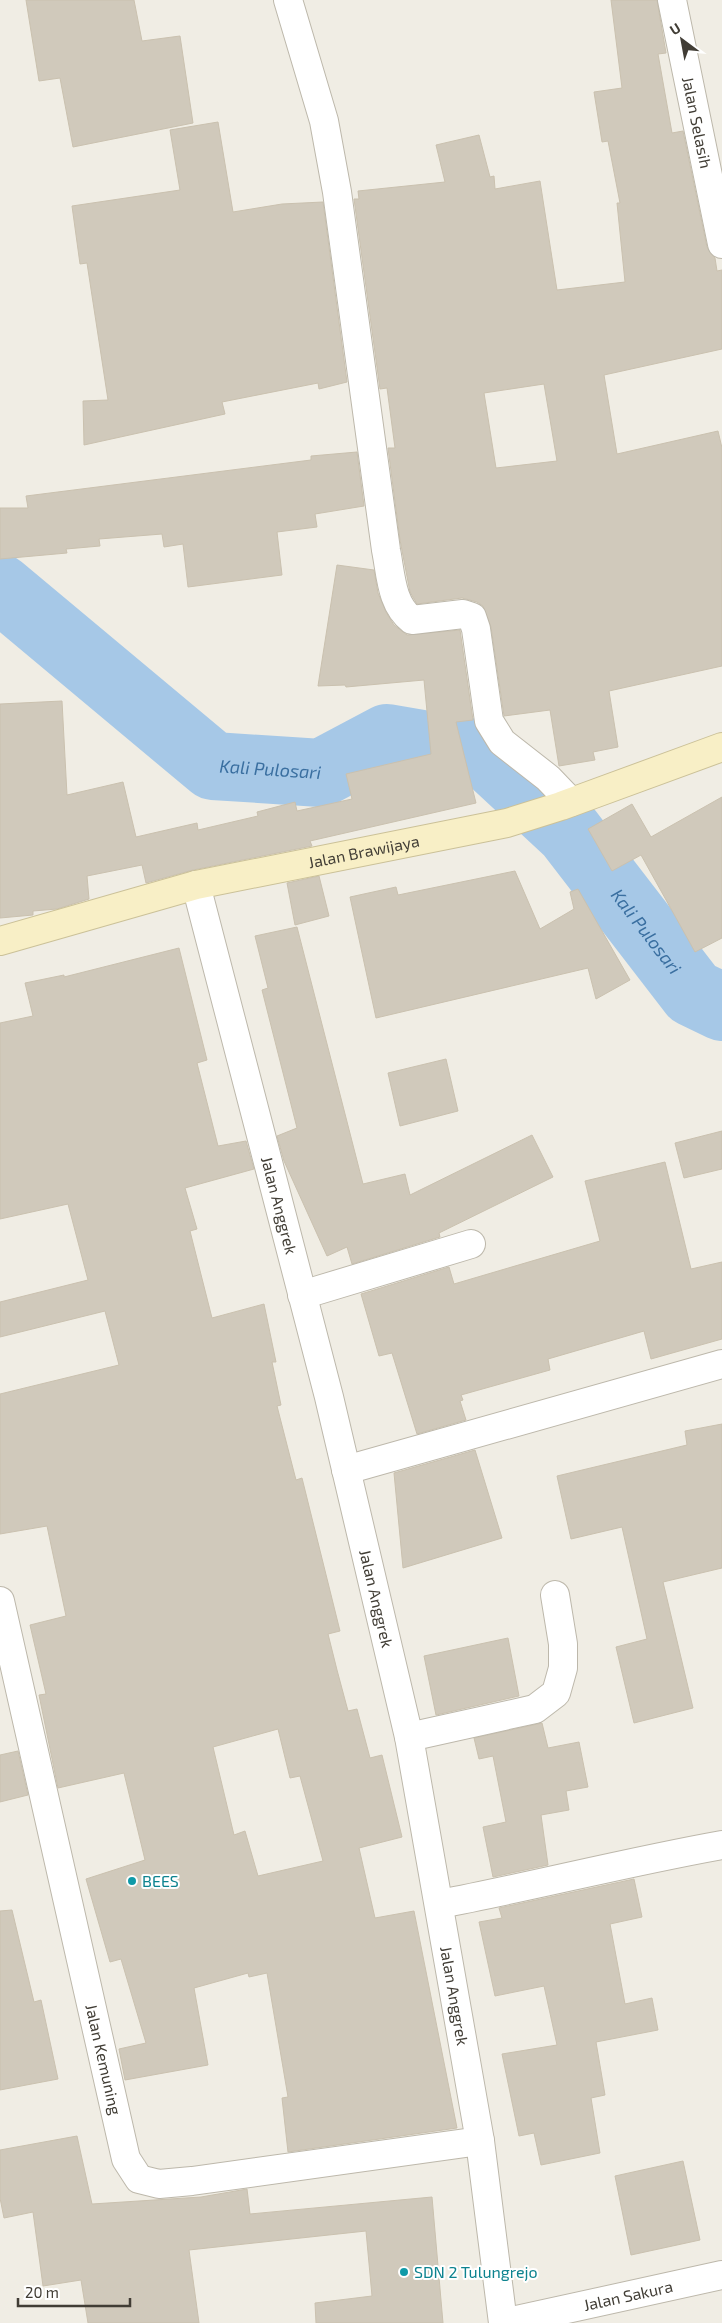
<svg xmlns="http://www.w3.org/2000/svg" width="722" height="2323" font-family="'Exo 2',sans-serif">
<rect width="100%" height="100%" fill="#f0ede4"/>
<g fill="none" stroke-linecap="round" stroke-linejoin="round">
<path stroke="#a6c8e7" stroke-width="68" id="s1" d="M 0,588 L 213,766 L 321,773 L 387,738 L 486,755 L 569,832 L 693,993 L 722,1007"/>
</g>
<path fill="#d0c9bb" stroke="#cac1af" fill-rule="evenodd" d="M 26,0 L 134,0 L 142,41 L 180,36 L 193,123 L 73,147 L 60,78 L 39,81 Z
M 611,0 L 657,0 L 666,53 L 658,54 L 672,133 L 683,131 L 707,247 L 715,258 L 717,271 L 722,270 L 722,349 L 604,375 L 617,454 L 718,431 L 722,448 L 722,666 L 609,691 L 618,747 L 593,752 L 595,760 L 559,766 L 550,710 L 504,716 L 491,627 L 483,606 L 477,602 L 462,598 L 417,604 L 410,592 L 400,540 L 388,448 L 395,448 L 387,388 L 380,389 L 354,199 L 359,199 L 358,191 L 445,182 L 436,145 L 479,135 L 490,177 L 494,176 L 495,189 L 540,181 L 557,290 L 625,282 L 617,203 L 620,203 L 608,141 L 602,142 L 594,92 L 622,88 ZM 544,384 L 557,461 L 496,468 L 484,393 Z
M 218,122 L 233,212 L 282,204 L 323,202 L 347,382 L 319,389 L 318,383 L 222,402 L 225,414 L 84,445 L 83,401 L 108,400 L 87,263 L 80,264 L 72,206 L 180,190 L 170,130 Z
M 357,452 L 364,506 L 315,514 L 317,527 L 277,532 L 282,575 L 188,587 L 183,544 L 164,547 L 162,534 L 99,539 L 100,546 L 66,549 L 67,553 L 0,559 L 0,508 L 28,508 L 26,496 L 311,460 L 311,456 Z
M 337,565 L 374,570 L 378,593 L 386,612 L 394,625 L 407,635 L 460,630 L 473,720 L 456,722 L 476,803 L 310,841 L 312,846 L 193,870 L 146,883 L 142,865 L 87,876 L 89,899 L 57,909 L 33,911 L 33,915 L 0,918 L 0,704 L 62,701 L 67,795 L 123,782 L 136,837 L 197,823 L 198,830 L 258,816 L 257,812 L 295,802 L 297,811 L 352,799 L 346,774 L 431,754 L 424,680 L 346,687 L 345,685 L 318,686 Z
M 722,797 L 722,938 L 695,952 L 641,855 L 612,871 L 588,829 L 632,804 L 651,837 Z
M 515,871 L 540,929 L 574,909 L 570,892 L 578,889 L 630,980 L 596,999 L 588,968 L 376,1018 L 350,897 L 396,887 L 398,895 Z
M 319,876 L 329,916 L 295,925 L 287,883 Z
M 297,927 L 363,1184 L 405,1174 L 410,1195 L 532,1135 L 553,1177 L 439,1233 L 440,1237 L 352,1264 L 347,1247 L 327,1256 L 284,1161 L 277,1136 L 297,1128 L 262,990 L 268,988 L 255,936 Z
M 179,948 L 207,1060 L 197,1063 L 218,1146 L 246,1141 L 254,1169 L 185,1188 L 197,1229 L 190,1231 L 212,1318 L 264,1304 L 276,1362 L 272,1362 L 281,1405 L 277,1406 L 296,1480 L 302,1478 L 340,1631 L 328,1634 L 337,1670 L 348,1711 L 357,1709 L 370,1758 L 382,1755 L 402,1837 L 359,1848 L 375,1918 L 414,1911 L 457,2128 L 288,2152 L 282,2098 L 288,2097 L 267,1973 L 249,1977 L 248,1973 L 194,1988 L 208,2065 L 125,2080 L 119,2049 L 146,2043 L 121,1959 L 110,1962 L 86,1879 L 145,1860 L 124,1773 L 58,1788 L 39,1695 L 46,1694 L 30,1625 L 66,1616 L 47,1526 L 0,1534 L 0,1394 L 119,1365 L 105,1311 L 0,1337 L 0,1302 L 88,1280 L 68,1204 L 0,1219 L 0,1023 L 33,1016 L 25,983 L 64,975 L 64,977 ZM 278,1729 L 290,1778 L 300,1776 L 323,1861 L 258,1876 L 245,1831 L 234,1835 L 213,1747 Z
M 446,1059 L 458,1111 L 400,1126 L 388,1073 Z
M 722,1131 L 722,1169 L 684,1178 L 675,1143 Z
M 665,1162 L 691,1269 L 722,1262 L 722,1339 L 651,1359 L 644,1331 L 548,1359 L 550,1370 L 461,1395 L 463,1400 L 460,1401 L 466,1420 L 417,1434 L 392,1353 L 379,1356 L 361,1294 L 449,1267 L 454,1284 L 600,1241 L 585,1181 Z
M 722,1424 L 722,1568 L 663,1582 L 693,1708 L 634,1723 L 616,1647 L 647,1639 L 622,1527 L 571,1539 L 557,1476 L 687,1445 L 685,1431 Z
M 475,1450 L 502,1538 L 403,1568 L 394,1473 Z
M 508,1638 L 519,1696 L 436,1715 L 424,1656 Z
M 542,1723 L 548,1748 L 579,1742 L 588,1787 L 566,1791 L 569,1810 L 541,1815 L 548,1865 L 493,1877 L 483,1827 L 506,1822 L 493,1756 L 479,1759 L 474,1738 Z
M 18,1751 L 28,1795 L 0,1802 L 0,1755 Z
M 634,1879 L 642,1917 L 610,1924 L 625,2004 L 652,1998 L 658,2030 L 596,2042 L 605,2095 L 591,2098 L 600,2153 L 541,2165 L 534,2133 L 519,2136 L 502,2054 L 557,2045 L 544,1986 L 495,1996 L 479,1922 L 502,1918 L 499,1908 Z
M 12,1910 L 34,2002 L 41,2000 L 58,2079 L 0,2090 L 0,1911 Z
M 77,2136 L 92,2204 L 201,2197 L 247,2189 L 250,2214 L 432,2197 L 443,2323 L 316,2323 L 315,2303 L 372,2296 L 366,2231 L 189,2250 L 199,2323 L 88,2323 L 81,2280 L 43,2286 L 33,2212 L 4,2218 L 0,2198 L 0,2150 Z
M 683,2161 L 700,2240 L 631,2255 L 615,2176 Z"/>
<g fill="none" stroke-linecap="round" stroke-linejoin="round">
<g stroke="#bdb8ab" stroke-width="30">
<g id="minor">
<path d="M 288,0 L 324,121 L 337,192 L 386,550 C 391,575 391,604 412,620 L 463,614 L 472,617 L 476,629 L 489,721 L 502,742 L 548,778 L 571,802"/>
<path id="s2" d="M 672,0 L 722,244"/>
<path d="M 302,1295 L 471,1244"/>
<path d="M 346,1470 L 722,1364"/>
<path id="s3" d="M 0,1601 L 126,2159 L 139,2179 L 159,2184 L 192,2181 L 480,2141"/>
<path d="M 409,1737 L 535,1709 L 556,1693 L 563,1668 L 563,1644 L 555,1595"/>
<path d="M 440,1904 C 534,1886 627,1862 722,1845"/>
</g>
</g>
<g stroke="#bdb8ab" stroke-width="30">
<g id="tertiary">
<path id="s4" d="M 196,885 L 329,1397 L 409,1737 L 480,2141 L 503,2323"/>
<path id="s5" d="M 503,2323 L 722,2275"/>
</g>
</g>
<g stroke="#cbc198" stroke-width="30">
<g id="secondary">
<path id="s6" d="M 0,941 L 196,885 L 507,823 L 561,806 L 722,747"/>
</g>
</g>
<use href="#minor" stroke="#fff" stroke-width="28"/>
<use href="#tertiary" stroke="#fff" stroke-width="28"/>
<use href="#secondary" stroke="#f8efc6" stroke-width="28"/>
</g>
<g fill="#0f9aa8" stroke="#fff" stroke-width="2">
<circle cx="132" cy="1881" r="5"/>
<circle cx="404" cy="2272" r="5"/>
</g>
<g text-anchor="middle" stroke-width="4" stroke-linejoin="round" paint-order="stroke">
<g font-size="16" fill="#413d35" stroke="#fff">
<text dy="6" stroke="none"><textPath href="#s2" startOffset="125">Jalan Selasih</textPath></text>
<text dy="6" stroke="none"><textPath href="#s6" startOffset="375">Jalan Brawijaya</textPath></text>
<text dy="6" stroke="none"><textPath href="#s4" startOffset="331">Jalan Anggrek</textPath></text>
<text dy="6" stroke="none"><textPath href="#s4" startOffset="736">Jalan Anggrek</textPath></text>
<text dy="6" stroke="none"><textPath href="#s4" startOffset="1141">Jalan Anggrek</textPath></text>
<text dy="6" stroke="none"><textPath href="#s3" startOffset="470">Jalan Kemuning</textPath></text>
<text dy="6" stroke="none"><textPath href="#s5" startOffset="128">Jalan Sakura</textPath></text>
</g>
<g font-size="16" fill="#0d838f" stroke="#fff" text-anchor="start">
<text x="142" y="1887">BEES</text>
<text x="414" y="2278">SDN 2 Tulungrejo</text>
</g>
<g font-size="18" font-style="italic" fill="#3a6fa0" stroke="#fff">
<text dy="6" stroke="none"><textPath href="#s1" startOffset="335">Kali Pulosari</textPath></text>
<text dy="6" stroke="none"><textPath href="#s1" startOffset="800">Kali Pulosari</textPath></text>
</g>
</g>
<g transform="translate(682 40) rotate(328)" stroke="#ffffff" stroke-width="4" paint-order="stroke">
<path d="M0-4L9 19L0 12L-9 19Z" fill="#413d35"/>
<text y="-8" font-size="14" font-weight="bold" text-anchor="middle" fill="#413d35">U</text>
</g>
<path d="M18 2298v8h112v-8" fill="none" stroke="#413d35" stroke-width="2.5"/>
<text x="25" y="2298" font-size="15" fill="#413d35" stroke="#ffffff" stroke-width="4" paint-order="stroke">20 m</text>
</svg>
